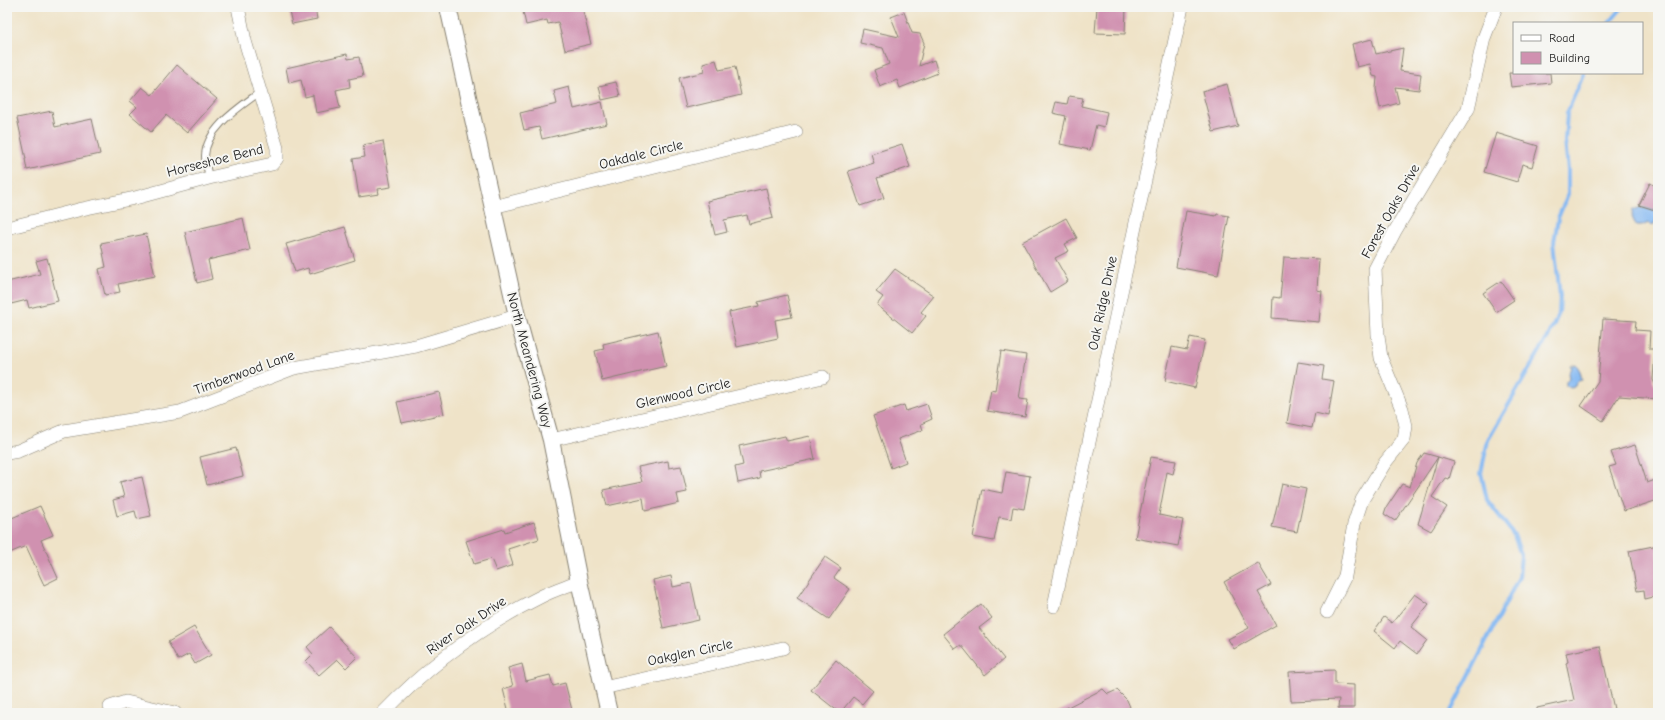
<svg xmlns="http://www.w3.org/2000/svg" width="1665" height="720" font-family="'Comic Neue',sans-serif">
<rect width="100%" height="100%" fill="#f6f6f2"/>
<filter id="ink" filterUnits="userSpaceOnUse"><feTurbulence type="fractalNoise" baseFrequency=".025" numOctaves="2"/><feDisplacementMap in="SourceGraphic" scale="8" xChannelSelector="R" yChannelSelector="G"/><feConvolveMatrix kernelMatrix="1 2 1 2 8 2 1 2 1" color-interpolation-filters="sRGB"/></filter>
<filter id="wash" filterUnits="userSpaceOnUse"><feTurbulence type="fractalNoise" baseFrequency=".012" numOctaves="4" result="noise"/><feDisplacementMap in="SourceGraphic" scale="16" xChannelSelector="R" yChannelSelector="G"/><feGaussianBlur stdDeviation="0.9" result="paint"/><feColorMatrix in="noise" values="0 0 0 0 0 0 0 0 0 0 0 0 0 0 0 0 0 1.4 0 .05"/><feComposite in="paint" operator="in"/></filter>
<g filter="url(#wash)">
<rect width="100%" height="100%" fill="#efe3c8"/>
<path fill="#85b9f3" stroke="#506a88" d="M 1641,207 L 1656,211 L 1657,219 L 1654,224 L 1650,225 L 1648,223 L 1642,226 L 1637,226 C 1633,220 1631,217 1633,210 Z
M 1576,364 L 1580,371 L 1582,380 L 1578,381 L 1574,387 L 1571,388 L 1566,386 L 1566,381 L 1569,378 L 1568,373 L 1571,368 L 1570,366 Z"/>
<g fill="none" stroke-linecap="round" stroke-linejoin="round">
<path stroke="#85b9f3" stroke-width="4" d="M 1609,23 L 1622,8 L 1627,7
M 1450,713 L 1519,577 L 1521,555 L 1514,535 L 1487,500 L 1481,473 L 1488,440 L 1548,337 L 1559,313 L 1560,296 L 1554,242 L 1558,218 L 1568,194 L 1568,170 L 1565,141 L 1567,113 L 1584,73"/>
</g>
<g id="blocks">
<path fill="#d091b0" d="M 288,7 L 315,7 L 317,19 L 292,24 Z
M 522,7 L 582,7 L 591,44 L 565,50 L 558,22 L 548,24 L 547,20 L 526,25 Z
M 1097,7 L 1126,7 L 1125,34 L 1095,33 Z
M 904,12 L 912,33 L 920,34 L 924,43 L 919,66 L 934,60 L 938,73 L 900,88 L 897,80 L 880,87 L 874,70 L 889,64 L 883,48 L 860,43 L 863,29 L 899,37 L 891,17 Z
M 1372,39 L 1376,54 L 1403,48 L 1400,71 L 1421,74 L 1419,90 L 1395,87 L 1399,103 L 1380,108 L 1376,89 L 1377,77 L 1373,76 L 1370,64 L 1357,67 L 1352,44 Z
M 347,54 L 348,59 L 359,57 L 363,76 L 349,79 L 350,87 L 336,90 L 340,108 L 316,113 L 313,95 L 305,97 L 301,80 L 289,83 L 286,68 Z
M 716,60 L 719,70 L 735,67 L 741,95 L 686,108 L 679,78 L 704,72 L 703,64 Z
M 177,65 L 217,99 L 187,133 L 166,115 L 151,132 L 130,114 L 137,107 L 130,101 L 142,87 L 152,95 Z
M 1509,73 L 1550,73 L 1551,83 L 1511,87 Z
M 616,82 L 620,96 L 602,100 L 599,86 Z
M 1227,84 L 1238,126 L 1213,132 L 1202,91 Z
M 569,87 L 574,109 L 602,102 L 607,124 L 542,139 L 539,127 L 524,130 L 520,113 L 557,104 L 554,91 Z
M 1069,96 L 1083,98 L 1081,106 L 1107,112 L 1104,127 L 1096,125 L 1090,150 L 1060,144 L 1066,116 L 1053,113 L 1056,102 L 1067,104 Z
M 52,111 L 55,127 L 92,119 L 100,154 L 27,170 L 25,159 L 26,159 L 17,118 Z
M 1496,133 L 1538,146 L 1532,167 L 1522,164 L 1517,182 L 1484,172 Z
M 383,141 L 391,187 L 378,189 L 379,194 L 359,197 L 353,159 L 365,157 L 363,145 Z
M 902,144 L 910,167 L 877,178 L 884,198 L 860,206 L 848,171 L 874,163 L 871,154 Z
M 1650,183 L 1658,187 L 1658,211 L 1639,205 Z
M 766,188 L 773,218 L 749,224 L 747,215 L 724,220 L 727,232 L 715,235 L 707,201 Z
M 1186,211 L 1216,216 L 1217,214 L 1229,216 L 1218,275 L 1176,267 Z
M 243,218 L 250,250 L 208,260 L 212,279 L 197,283 L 185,232 Z
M 1066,218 L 1077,238 L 1065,244 L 1069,251 L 1055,258 L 1068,281 L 1050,292 L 1022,242 Z
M 345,227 L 355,260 L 310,274 L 308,268 L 295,272 L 286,244 Z
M 146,234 L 155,276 L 118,284 L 120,292 L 105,295 L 99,269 L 106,267 L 101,243 Z
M 1284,257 L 1319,259 L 1317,290 L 1322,291 L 1319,322 L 1272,318 L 1273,297 L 1280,298 Z
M 47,258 L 58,301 L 29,308 L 27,300 L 7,305 L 7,282 L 40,274 L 36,261 Z
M 895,269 L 934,296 L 921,312 L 926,316 L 912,333 L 877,305 L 883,297 L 876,292 Z
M 1501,281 L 1514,300 L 1496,312 L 1483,293 Z
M 787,295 L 792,317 L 775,320 L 778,338 L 737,347 L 729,312 L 759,306 L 758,302 Z
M 1603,319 L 1636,321 L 1635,330 L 1650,331 L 1649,349 L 1655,349 L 1653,380 L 1658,390 L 1658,399 L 1619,396 L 1603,421 L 1581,406 L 1598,381 Z
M 658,331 L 666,366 L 602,381 L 595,351 L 604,349 L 603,344 Z
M 1190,337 L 1205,340 L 1195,388 L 1165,381 L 1172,347 L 1187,350 Z
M 1001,351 L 1026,355 L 1019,399 L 1028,400 L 1025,417 L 987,411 L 991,390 L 995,391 Z
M 1298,362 L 1324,366 L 1322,379 L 1334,381 L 1328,416 L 1315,413 L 1312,428 L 1287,423 Z
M 439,392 L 444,414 L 402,423 L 397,402 Z
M 927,404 L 932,419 L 921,424 L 923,430 L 898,439 L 906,462 L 891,468 L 873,416 L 904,405 L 906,411 Z
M 785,436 L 787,441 L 810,436 L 815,459 L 759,471 L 760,478 L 738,483 L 735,467 L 743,465 L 739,446 Z
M 1635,445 L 1647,483 L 1658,479 L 1658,500 L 1624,511 L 1609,467 L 1616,465 L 1611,452 Z
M 236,448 L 243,476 L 207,485 L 200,457 Z
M 1424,453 L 1438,457 L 1395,521 L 1384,514 L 1386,508 L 1402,484 L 1410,487 L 1417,463 Z
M 1151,457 L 1176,461 L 1173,474 L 1167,472 L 1159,515 L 1183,520 L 1178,546 L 1135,538 Z
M 1438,457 L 1454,462 L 1449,479 L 1445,478 L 1432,497 L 1447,507 L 1431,531 L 1418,524 Z
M 668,461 L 669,468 L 681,466 L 687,492 L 677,494 L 679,503 L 645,511 L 643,498 L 607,506 L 603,490 L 642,482 L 638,467 Z
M 1006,472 L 1030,476 L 1024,509 L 1013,507 L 1011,519 L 999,517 L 994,541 L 973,537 L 982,489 L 1002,493 Z
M 142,477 L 151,516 L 137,519 L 135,511 L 117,516 L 113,500 L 124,497 L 120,482 Z
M 1282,484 L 1306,489 L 1297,532 L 1272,527 Z
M 40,506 L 53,535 L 41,540 L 58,578 L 44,585 L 26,546 L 7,554 L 7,520 Z
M 534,522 L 539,539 L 508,549 L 513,565 L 496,571 L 491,559 L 474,564 L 466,541 L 504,529 L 505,532 Z
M 1658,545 L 1658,596 L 1645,599 L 1644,590 L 1637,591 L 1629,551 Z
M 825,557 L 841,568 L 834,578 L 850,589 L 829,619 L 797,598 Z
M 1258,563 L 1271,585 L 1258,592 L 1276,625 L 1234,649 L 1228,639 L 1249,628 L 1224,582 Z
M 671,576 L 673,587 L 691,583 L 699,620 L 663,628 L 653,580 Z
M 1415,594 L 1429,604 L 1411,627 L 1427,640 L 1417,654 L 1400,641 L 1395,648 L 1374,631 L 1384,617 L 1392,623 Z
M 981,604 L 992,618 L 979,628 L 1004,659 L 985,675 L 961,645 L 955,649 L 943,634 Z
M 194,627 L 211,655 L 195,664 L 189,654 L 178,660 L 168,642 Z
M 329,627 L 357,657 L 346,668 L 337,659 L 319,675 L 306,661 L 313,654 L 307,647 Z
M 1600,646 L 1614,709 L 1593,713 L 1537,713 L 1537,708 L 1574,700 L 1566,663 L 1568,662 L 1566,653 Z
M 836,660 L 873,691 L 862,704 L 853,697 L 840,713 L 811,690 Z
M 522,664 L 526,681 L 550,675 L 553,686 L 565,683 L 572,710 L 560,713 L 509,713 L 503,689 L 513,686 L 508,668 Z
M 1335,670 L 1335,684 L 1354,685 L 1354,708 L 1338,708 L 1339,699 L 1291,701 L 1289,672 Z
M 1103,689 L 1108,694 L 1117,690 L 1127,700 L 1130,707 L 1119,713 L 1056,713 Z"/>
</g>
</g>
<g filter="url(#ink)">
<use href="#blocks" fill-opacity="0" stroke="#868072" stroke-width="1"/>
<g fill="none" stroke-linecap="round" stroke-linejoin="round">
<g stroke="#868072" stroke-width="8">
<path id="service" d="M 209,178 C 208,171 205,163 205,156 C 206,128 240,107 260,92"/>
</g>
<g stroke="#868072" stroke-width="14">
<path id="minor" d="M 493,207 L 796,132
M 7,228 L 82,209 L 135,198 L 209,178 L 272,164 L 277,158 L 277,148 L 245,41 L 238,7
M 551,440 L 823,377
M 7,453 L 18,451 L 64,431 L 180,412 L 294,368 L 416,346 L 517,316
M 1054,606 L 1182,7
M 1327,612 L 1345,576 L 1354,524 L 1362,500 L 1384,464 L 1404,439 L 1406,426 L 1402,409 L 1381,358 L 1378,335 L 1375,269 L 1395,231 L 1468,109 L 1484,38 L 1496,7
M 603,688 L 783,648
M 110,707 L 126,702 L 175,713
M 383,713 C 428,666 483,625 542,596 C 554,590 567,586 579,581"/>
</g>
<g stroke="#868072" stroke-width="18">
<path id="tertiary" d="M 448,7 L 517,316 L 551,440 L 579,581 L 609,713"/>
</g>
<use href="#service" stroke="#fff" stroke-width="6"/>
<use href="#minor" stroke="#fff" stroke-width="13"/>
<use href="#tertiary" stroke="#fff" stroke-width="16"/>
</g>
</g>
<g text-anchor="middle" stroke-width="4" stroke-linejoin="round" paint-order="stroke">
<g font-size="14" fill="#1c1c1c" stroke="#f6f6f2">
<text transform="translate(641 154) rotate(-14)" y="5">Oakdale Circle</text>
<text transform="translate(215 160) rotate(-14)" y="5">Horseshoe Bend</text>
<text transform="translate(1390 211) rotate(-61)" y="5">Forest Oaks Drive</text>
<text transform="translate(1102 303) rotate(-78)" y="5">Oak Ridge Drive</text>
<text transform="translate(530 360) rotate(75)" y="5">North Meandering Way</text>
<text transform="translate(244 372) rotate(-20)" y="5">Timberwood Lane</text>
<text transform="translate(683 393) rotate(-13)" y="5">Glenwood Circle</text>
<text transform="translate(466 625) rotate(-34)" y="5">River Oak Drive</text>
<text transform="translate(690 652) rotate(-12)" y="5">Oakglen Circle</text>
</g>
</g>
<rect width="1665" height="720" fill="none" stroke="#f6f6f2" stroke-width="24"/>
<rect x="1513" y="22" width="130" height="52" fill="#f6f6f2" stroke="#9f9f9c"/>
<rect x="1521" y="35" width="20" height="6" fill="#ffffff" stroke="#9f9f9c"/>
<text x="1549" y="42" font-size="12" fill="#1c1c1c">Road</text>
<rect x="1521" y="52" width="20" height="12" fill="#d091b0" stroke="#9f9f9c"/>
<text x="1549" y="62" font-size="12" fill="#1c1c1c">Building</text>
</svg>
